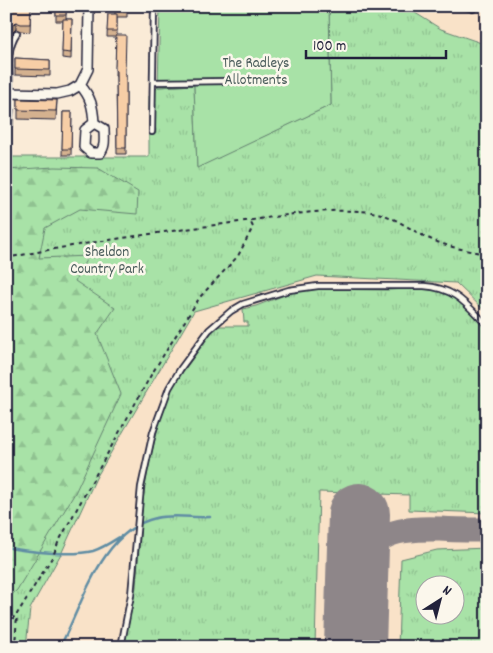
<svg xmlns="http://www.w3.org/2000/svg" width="493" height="653" font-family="Dekko,sans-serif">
<defs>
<pattern id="grass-tufts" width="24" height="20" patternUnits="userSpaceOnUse" patternTransform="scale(1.25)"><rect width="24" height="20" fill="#a8e2a7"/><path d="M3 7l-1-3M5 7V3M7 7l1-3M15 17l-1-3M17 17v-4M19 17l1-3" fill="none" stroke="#90c291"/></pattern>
<pattern id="forest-firs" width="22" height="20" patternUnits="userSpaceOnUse" patternTransform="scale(1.25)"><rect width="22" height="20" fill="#a8e2a7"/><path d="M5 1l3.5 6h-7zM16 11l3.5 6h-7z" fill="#90c291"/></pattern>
</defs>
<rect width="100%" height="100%" fill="#faebd7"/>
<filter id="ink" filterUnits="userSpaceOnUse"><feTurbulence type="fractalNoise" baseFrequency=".02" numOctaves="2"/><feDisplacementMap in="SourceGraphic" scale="10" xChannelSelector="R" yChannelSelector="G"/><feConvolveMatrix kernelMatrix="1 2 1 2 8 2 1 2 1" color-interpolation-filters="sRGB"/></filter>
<g filter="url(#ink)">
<path fill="#f9e2c8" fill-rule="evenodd" d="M 404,6 L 487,6 L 487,45 L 441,29 Z
M 317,276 L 457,283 L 487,313 L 487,647 L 26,647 L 30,609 L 62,552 L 96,478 L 194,311 ZM 426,586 L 456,586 L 456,616 L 426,616 Z"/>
<path fill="url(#grass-tufts)" stroke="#658271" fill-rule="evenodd" d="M 329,6 L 404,6 L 441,29 L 487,45 L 487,313 L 456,283 L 317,276 L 194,311 L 96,478 L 62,552 L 30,609 L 26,647 L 6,647 L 6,157 L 149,157 L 149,96 L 158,87 L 194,85 L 197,167 L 331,105 Z
M 422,288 C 454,291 466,307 487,329 L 487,513 L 409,510 L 409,495 L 319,492 L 315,647 L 124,647 L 136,587 L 143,498 L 150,459 L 159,424 L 168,397 L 177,380 L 215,328 L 220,326 L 248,326 L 248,322 L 244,322 L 243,309 L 256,306 L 290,293 L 312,289 L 389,290 Z
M 487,548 L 487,647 L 398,647 L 401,559 L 437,550 ZM 426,586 L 456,586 L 456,616 L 426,616 Z"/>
<path fill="url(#forest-firs)" stroke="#658271" d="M 54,167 L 98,168 L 138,192 L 137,214 L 80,209 L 45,228 L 39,258 L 88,256 L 75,281 L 115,308 L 97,334 L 121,394 L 75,493 L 17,590 L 6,600 L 6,170 Z"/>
<path fill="#a8e2a7" stroke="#658271" d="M 160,6 L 329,6 L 331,105 L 197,168 L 194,85 L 158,87 Z"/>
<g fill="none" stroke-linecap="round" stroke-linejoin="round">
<path stroke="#608da4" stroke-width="2.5" d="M 6,547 C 26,552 73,556 93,551 C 103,548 113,541 121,536
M 60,647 C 83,603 102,530 156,518 C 171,514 195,518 210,517"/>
<path stroke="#8e8689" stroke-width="25" d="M 357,572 C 372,530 401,528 440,529 C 455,530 471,530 487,530"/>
<path stroke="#8e8689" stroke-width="62" d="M 355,647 L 359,514"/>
<g stroke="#22223b" stroke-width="8">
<path id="lane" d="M 464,6 L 473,9 L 473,6
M 153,82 L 230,81
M 10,93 C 10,73 5,50 17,33
M 152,132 L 154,6
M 121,647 L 131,595 L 141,487 L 153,432 L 169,388 L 181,368 L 209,330 L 231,311 L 243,304 L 289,290 L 318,286 L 424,286 C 455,288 466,304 487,325"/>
</g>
<g stroke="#22223b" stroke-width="12">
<path id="street" d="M 80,85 C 91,97 93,107 94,123 L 104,129 C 104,138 106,146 100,153 L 91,153 L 84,147 L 85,130 L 94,123
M 6,93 L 57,94 L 70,91 L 80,85 L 88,69 L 89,6"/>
</g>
<path stroke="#22223b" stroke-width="2" stroke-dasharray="4 4" stroke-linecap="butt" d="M 6,258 C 81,243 156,233 231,223 C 277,217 324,207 371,212 C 391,214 404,226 422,235 C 442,246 464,250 487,254
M 6,625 L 17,614
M 15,647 L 17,614 L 53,556 L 58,543 L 151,375 L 200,297 L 238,256 L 253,227 L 250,221"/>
<use href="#lane" stroke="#fbf7ec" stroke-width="4.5"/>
<use href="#street" stroke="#fbf7ec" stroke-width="9"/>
</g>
<path fill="#d4b18f" stroke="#22223b" d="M 6,6 L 31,7 L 30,32 L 21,31 L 16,29 L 12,33 L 6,33 Z
M 56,6 L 66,6 L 66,19 L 72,19 L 71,59 L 62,58 L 63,21 L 56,21 Z
M 115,6 L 127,6 L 127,17 L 117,17 L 117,35 L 125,74 L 126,74 L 126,154 L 117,154 L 116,76 L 115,76 L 116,37 L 107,37 L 108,14 L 115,14 Z
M 15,58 L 50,60 L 50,76 L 15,75 Z
M 18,99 L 57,100 L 56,120 L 18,119 Z
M 6,109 L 14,109 L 13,126 L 6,126 Z
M 63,112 L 72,112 L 71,155 L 62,155 Z"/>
<path fill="#ad9074" stroke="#22223b" d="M 16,22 L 16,29 L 12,33 L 12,26 Z"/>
<path fill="#f7cea6" stroke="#22223b" d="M 6,6 L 31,7 L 30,24 L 21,24 L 16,22 L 12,26 L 6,26 Z
M 56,6 L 66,6 L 66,15 L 56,15 Z
M 115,6 L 127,6 L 127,11 L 115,11 Z
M 108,14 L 117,14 L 117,31 L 107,31 Z
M 63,19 L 72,19 L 71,53 L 62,52 Z
M 116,35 L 126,35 L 125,74 L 126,74 L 126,148 L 117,148 L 116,70 L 115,70 Z
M 15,58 L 50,60 L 50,70 L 15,69 Z
M 18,99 L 57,100 L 56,111 L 18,110 Z
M 6,109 L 14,109 L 13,120 L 6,120 Z
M 63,112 L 72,112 L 71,149 L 62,149 Z"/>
</g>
<g text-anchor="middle" stroke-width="5" stroke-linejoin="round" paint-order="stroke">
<g font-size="15" fill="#4a5c5b" stroke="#fbf7ec">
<text x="256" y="67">The Radleys<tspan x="256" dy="17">Allotments</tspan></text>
<text x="107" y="256">Sheldon<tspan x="107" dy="17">Country Park</tspan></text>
</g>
</g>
<rect width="493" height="653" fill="none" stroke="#fbf7ec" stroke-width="25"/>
<rect x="12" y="12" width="468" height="628" fill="none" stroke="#22223b" stroke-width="2" filter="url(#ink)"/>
<g transform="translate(440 600) rotate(36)"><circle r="24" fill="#fbf7ec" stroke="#a4a2a5"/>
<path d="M0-4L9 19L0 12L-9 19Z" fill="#22223b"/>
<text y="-8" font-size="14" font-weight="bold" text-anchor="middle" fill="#22223b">N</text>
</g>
<path d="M306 50v8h140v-8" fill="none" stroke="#22223b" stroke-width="2.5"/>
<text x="313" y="50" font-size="15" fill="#22223b" stroke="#fbf7ec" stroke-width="4" paint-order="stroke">100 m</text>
</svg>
